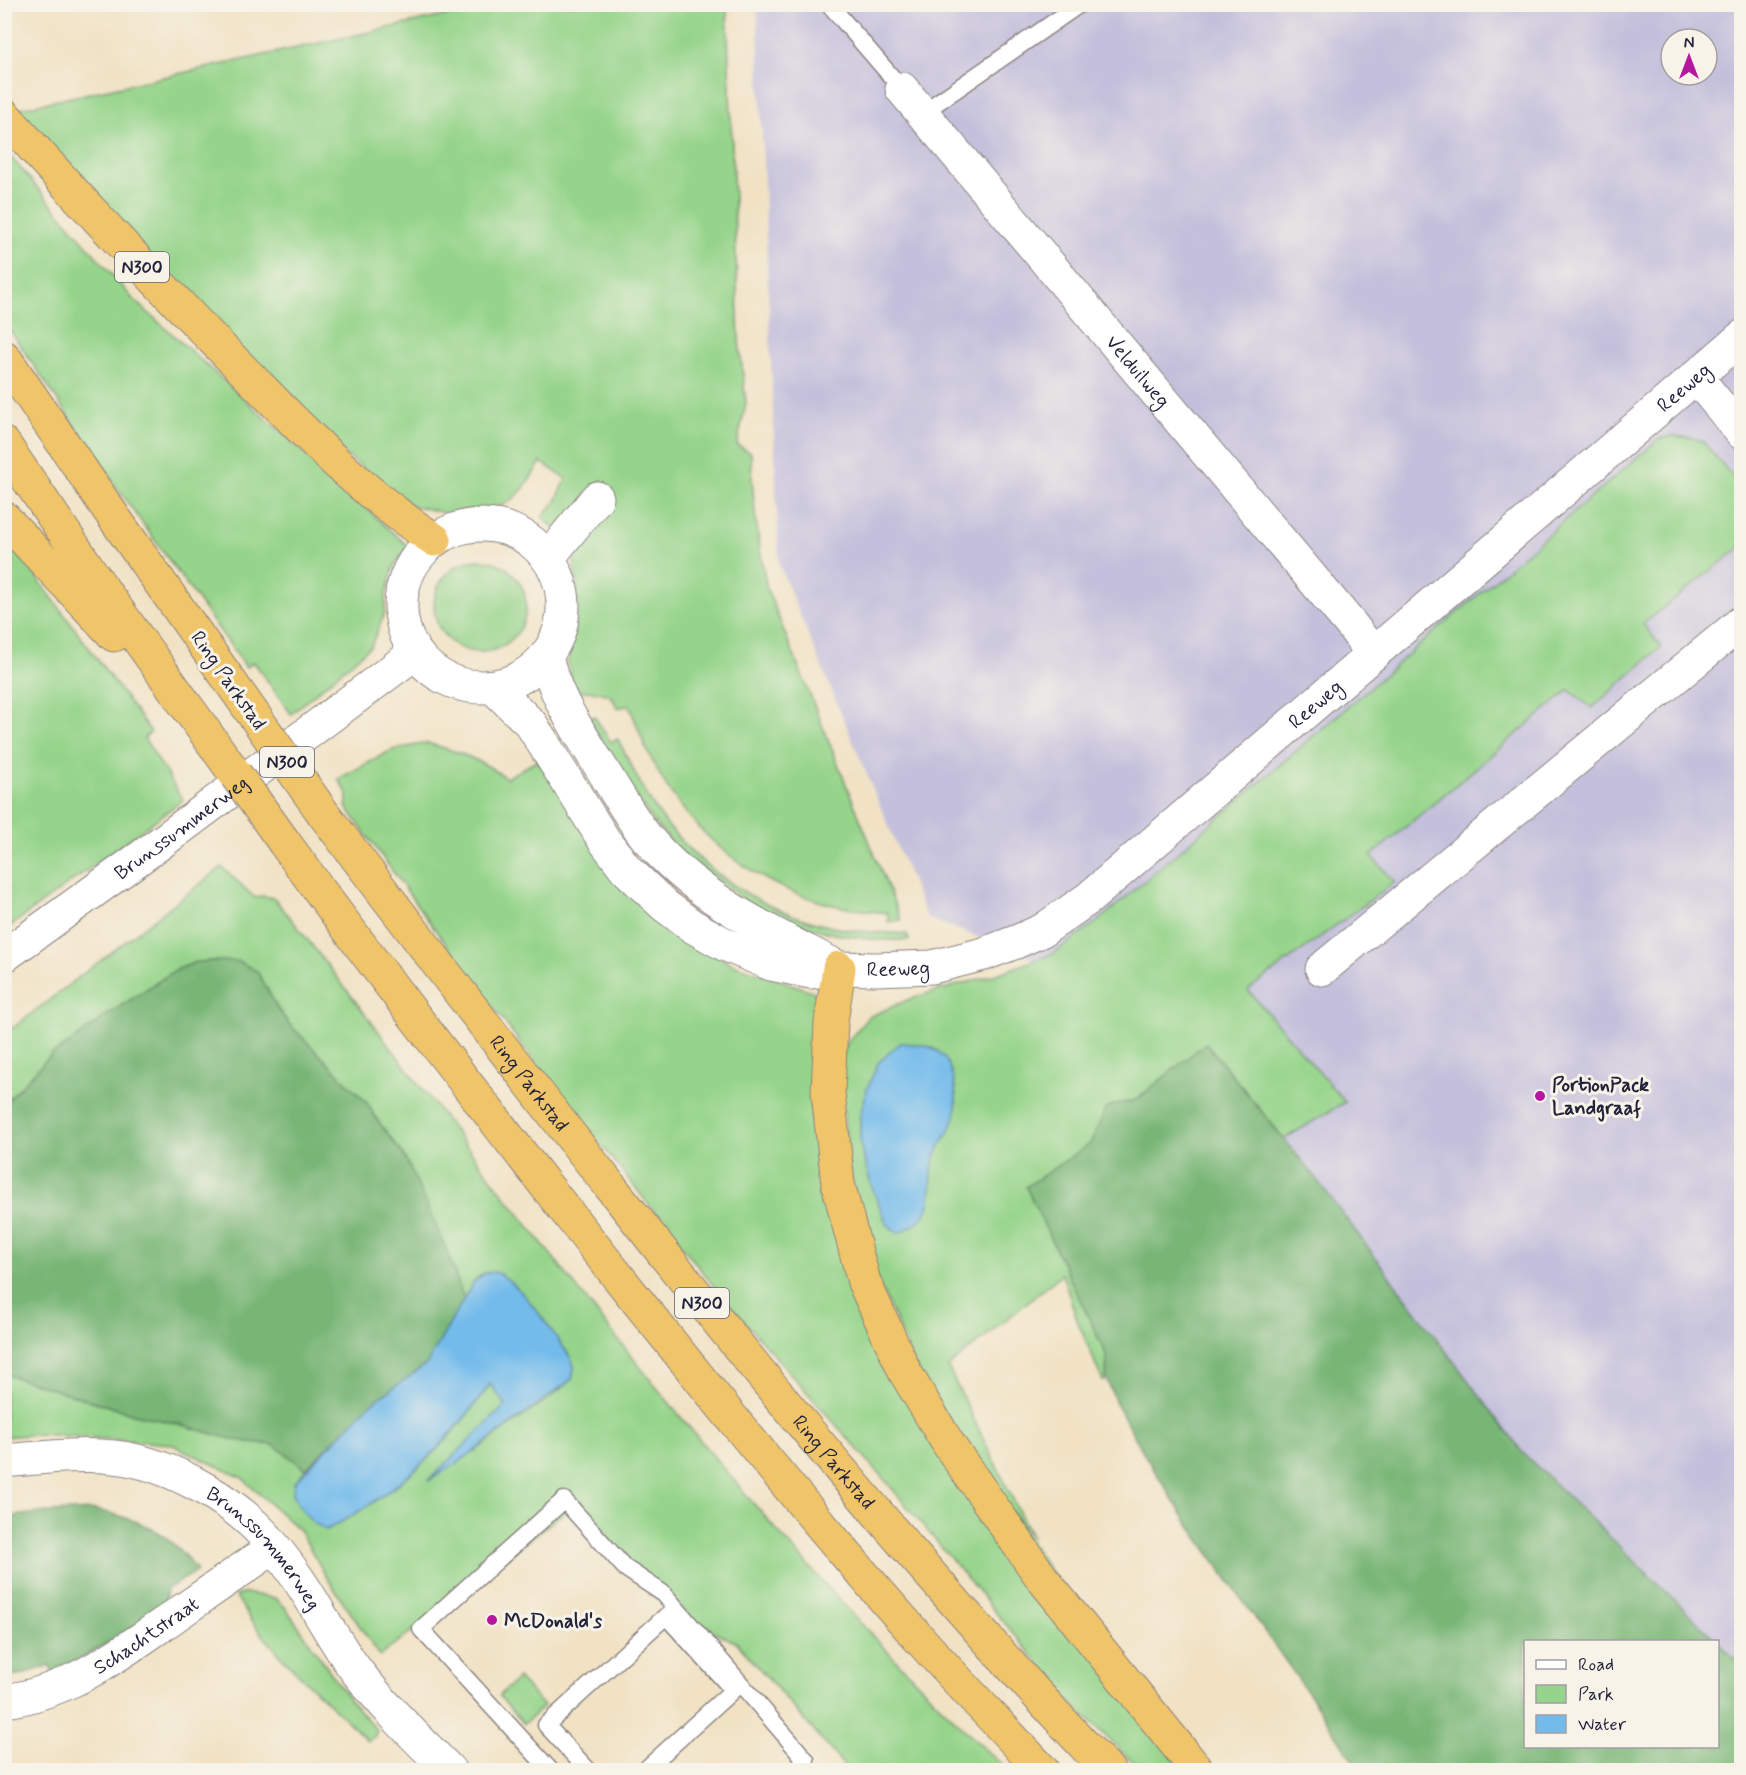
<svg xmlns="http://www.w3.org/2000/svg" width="1746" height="1775" font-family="Mynerve,sans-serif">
<rect width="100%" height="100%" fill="#f7f3e8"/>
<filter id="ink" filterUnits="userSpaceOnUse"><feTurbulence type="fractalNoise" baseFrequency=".0167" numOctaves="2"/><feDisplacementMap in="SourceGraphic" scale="12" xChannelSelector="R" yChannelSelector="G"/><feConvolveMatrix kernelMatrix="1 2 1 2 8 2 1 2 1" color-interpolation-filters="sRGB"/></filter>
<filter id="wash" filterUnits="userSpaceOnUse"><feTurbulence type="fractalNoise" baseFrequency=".008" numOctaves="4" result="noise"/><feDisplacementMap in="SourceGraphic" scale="24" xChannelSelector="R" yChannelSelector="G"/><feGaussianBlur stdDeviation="1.35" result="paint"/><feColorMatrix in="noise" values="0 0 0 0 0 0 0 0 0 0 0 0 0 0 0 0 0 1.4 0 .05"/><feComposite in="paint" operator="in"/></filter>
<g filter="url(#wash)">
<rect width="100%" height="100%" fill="#f1e2c4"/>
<path fill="#c4c0db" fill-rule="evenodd" d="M 757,5 L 1741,5 L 1741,1739 L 1718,1711 L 1718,1642 L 1657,1641 L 1099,983 L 927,918 L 779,565 ZM 1671,39 L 1707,39 L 1707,75 L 1671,75 Z"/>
<path fill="#95d48a" stroke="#5c7b62" stroke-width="1.5" d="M 494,5 L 727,5 L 739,341 L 746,403 L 737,445 L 751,453 C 752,499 758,544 767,589 L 901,920 L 888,922 L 888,913 C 872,911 854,910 838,906 C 751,887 683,829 646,748 C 640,734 635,720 629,705 L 618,708 L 611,696 C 597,691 588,689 573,693 L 568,662 L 578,602 L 574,562 L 586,534 L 553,527 L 542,517 L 556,501 L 566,479 L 541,462 L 523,489 L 511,501 L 499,507 L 444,513 L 411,505 L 313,430 L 12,110 Z
M 4,149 L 133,299 L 408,546 L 394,566 L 386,595 L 385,613 L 371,646 L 291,714 L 254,662 L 246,667 L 120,492 L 5,323 Z
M 1672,436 L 1693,438 L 1702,441 L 1741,486 L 1741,547 L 1643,624 L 1661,647 L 1592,708 L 1569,690 L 1371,856 L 1395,882 L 1248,990 L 1345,1102 L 1284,1139 L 1206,1043 L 1136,1100 L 1107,1107 L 1090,1144 L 1026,1187 L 1107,1356 L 1106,1378 L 1103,1382 L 1078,1322 L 1062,1274 L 948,1367 L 1032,1538 L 964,1451 L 917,1369 L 870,1263 L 849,1166 L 839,1065 L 848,1041 L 868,1017 L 912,998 L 997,974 L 1054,953 L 1097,922 L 1659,439 Z
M 4,540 L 27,564 L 151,732 L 144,738 L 183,800 L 5,930 Z
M434 606a46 46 0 1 1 92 0a46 46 0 1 1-92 0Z
M 594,716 L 611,742 L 618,739 C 629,761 639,783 652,804 C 691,863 752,906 820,924 C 848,932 878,932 907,934 L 909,940 L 877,940 L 834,934 L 782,919 L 749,903 L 686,857 L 651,819 L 589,720 Z
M 427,743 C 456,751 482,760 506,778 L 538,760 L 630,896 L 677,932 L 732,964 L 815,992 L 819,1010 L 851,1273 L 1183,1770 L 1141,1770 L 1076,1708 L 884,1479 L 721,1295 L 534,1061 L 436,931 L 346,807 L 348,794 L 338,779 L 392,750 Z
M 222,867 L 255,898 L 262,896 L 274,898 C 340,978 400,1061 464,1143 C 632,1360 806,1583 1007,1770 L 848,1770 L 737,1643 L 697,1623 L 651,1593 L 580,1500 L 380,1656 L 327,1578 L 300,1531 L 242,1478 L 171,1444 L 41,1434 L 5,1437 L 5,1374 L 134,1414 L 175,1423 L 235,1440 L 274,1445 L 306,1469 L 294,1483 L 326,1530 C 395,1495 447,1447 490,1384 L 507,1405 L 431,1478 L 466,1457 L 548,1399 L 572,1379 L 574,1367 L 571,1358 C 556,1339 510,1264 484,1274 C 474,1277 469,1290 464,1299 L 446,1249 L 412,1172 L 402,1153 L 378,1121 L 367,1103 L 289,1024 L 277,1008 L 267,988 L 217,961 L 196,962 L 174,971 L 104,1017 L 69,1044 L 51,1055 L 5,1103 L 5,1034 Z
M 245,1593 L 275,1598 L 285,1607 L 352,1703 L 377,1730 L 375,1736 L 368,1741 C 326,1699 264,1648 236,1596 Z
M 518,1678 L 544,1706 L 524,1724 L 499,1696 Z"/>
<path fill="#78b676" stroke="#4d6c58" stroke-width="1.5" d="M 217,961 L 238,961 L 257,971 L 277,1008 L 289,1024 L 367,1103 L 378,1121 L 402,1153 L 412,1172 L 446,1249 L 464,1299 L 427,1364 L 368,1406 L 306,1469 L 274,1445 L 235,1440 L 175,1423 L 134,1414 L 5,1374 L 5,1103 L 51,1055 L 69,1044 L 104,1017 L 174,971 L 196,962 Z
M 1206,1043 L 1314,1176 L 1522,1452 L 1717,1641 L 1526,1642 L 1526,1746 L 1718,1746 L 1718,1642 L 1741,1665 L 1741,1770 L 1359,1770 L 1311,1697 L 1189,1525 L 1146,1457 L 1117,1405 L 1106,1378 L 1107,1356 L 1026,1187 L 1090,1144 L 1107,1107 L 1136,1100 Z
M 95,1510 C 139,1518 170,1533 197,1571 L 167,1589 L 165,1605 L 110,1642 L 53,1674 L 50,1665 L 25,1674 L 5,1677 L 5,1517 L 48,1512 Z"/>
<path fill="#73bbeb" stroke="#4a6e93" stroke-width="1.5" d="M 900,1043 C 913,1044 930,1044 940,1053 C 955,1066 960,1105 953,1123 C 947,1136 938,1146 934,1160 C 929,1178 935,1203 922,1218 C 917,1225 906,1229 898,1233 L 887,1224 L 871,1185 L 860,1144 L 860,1116 L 867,1089 L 878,1063 Z
M 495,1272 C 519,1280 554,1335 571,1358 L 574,1367 L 572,1379 L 564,1385 L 466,1457 L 428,1481 L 506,1405 L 490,1384 C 445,1448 396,1494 326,1530 L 312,1522 L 299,1506 L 293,1493 L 294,1483 L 368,1406 L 427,1364 L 473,1283 L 485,1273 Z"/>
</g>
<g filter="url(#ink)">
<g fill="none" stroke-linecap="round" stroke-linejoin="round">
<g stroke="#8a8280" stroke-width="19">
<path id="service" d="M 829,4 L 902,89
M 922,113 L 1080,4
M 550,1770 L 421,1629 L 564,1500 L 625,1568 L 664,1594 L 806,1760 L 795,1770
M 588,1770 L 546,1725 L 666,1616 L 733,1690 L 645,1770"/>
</g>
<g stroke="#8a8280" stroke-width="35">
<g id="minor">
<path id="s1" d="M 902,89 L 1353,627 L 1373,654"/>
<path d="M 1696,377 L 1742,433"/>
<path d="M 1322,969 L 1742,622"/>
<path id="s2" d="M 4,1701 C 69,1693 123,1652 176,1615 C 209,1592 241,1570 274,1547"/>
</g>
</g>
<g stroke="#8a8280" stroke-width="35">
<g id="tertiary">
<circle cx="482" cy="606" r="81"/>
<path d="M 548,558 L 597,498"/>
<path d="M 546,656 C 555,697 574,723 595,758 C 612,784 627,813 647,838 C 698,899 769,931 837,967"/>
<path id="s3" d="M 493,687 L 531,724 L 604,840 L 626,869 L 664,905 L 692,926 L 724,944 L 771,964 L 811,972 L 839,968 L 876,969 L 932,967 L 984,954 L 1016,942 L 1043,930 L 1089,898 L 1742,337"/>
<path id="s4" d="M 4,956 L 159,844 L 415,653"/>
<path id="s5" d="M 4,1461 C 40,1458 78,1453 114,1457 C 171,1463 241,1503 276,1549 C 291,1568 305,1588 317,1609 C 330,1631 343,1654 359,1674 C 386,1709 418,1739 449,1770"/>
</g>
</g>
<g stroke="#8a8280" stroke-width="35">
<g id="trunk">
<path d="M 4,115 C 85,206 168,295 254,381 C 311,439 366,496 435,540"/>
<path d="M 4,357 L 113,516 L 251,711"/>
<path d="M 4,444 L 108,597 L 236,775"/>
<path d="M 4,518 L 114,635"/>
<path id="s6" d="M 323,813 C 515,1066 708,1318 916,1558 C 979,1630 1042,1702 1108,1770"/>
<path d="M 284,842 C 369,959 458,1073 547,1187 C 666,1338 787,1489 915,1634 C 956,1680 1000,1725 1042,1770"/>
<path d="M 839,968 L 831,1022 L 828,1093 L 838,1184 L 864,1282 L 905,1372 L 949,1445 L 1042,1578 L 1197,1770"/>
</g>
</g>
<use href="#service" stroke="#fff" stroke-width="16"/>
<use href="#minor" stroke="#fff" stroke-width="33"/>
<use href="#tertiary" stroke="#fff" stroke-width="33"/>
<use href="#trunk" stroke="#f0c469" stroke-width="33"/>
<g stroke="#8a8280" stroke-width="35" stroke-linecap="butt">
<path id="trunk-bridge" d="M 251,711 L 323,813
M 236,775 L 284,842"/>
</g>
<use href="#trunk-bridge" stroke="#f0c469" stroke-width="33"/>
</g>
</g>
<g fill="#b5179e" stroke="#f7f3e8" stroke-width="2">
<circle cx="1540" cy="1096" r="6"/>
<circle cx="492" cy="1620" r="6"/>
</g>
<g text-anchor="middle" stroke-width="6" stroke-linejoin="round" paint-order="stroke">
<g fill="#f7f3e8" stroke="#62616f" stroke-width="1.5">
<rect x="115" y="252" width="54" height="30" rx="4.5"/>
<rect x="260" y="747" width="54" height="30" rx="4.5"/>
<rect x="675" y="1288" width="54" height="30" rx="4.5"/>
</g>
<g font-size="18" font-weight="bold" fill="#22223b">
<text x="142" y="273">N300</text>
<text x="287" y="768">N300</text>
<text x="702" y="1309">N300</text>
</g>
<g font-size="20" fill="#22223b" stroke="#f7f3e8">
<text dy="7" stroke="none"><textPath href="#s1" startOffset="368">Velduilweg</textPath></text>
<text dy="7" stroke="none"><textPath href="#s3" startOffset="1521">Reeweg</textPath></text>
<text transform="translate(229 680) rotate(55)" y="7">Ring Parkstad</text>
<text dy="7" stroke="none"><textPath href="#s3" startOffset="1035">Reeweg</textPath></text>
<text dy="7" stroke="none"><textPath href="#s4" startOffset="219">Brunssummerweg</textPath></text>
<text dy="7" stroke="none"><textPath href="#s3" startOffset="530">Reeweg</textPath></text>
<text dy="7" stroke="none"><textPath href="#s6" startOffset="340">Ring Parkstad</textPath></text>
<text dy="7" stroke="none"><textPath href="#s6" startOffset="826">Ring Parkstad</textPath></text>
<text dy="7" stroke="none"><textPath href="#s5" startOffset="292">Brunssummerweg</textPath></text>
<text dy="7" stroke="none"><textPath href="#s2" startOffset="158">Schachtstraat</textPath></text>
</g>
<g font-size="20" font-weight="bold" fill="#22223b" stroke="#f7f3e8" text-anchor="start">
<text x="1552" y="1091">PortionPack<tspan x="1552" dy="23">Landgraaf</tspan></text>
<text x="504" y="1627">McDonald's</text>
</g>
</g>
<rect width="1746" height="1775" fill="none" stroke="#f7f3e8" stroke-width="24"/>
<rect x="1524" y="1640" width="195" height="108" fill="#f7f3e8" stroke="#a29fa3" stroke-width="1.5"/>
<rect x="1536" y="1660" width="30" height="9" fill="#ffffff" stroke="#a29fa3" stroke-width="1.5"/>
<text x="1578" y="1670" font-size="18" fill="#22223b">Road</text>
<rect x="1536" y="1685" width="30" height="18" fill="#95d48a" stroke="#a29fa3" stroke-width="1.5"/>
<text x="1578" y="1700" font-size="18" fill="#22223b">Park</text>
<rect x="1536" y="1715" width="30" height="18" fill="#73bbeb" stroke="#a29fa3" stroke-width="1.5"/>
<text x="1578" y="1730" font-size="18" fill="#22223b">Water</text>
<g transform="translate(1689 57)"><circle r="28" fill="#f7f3e8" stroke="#a29fa3" stroke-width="1.5"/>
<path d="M0-4.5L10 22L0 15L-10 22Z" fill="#b5179e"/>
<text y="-9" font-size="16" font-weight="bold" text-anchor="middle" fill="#22223b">N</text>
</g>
</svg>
